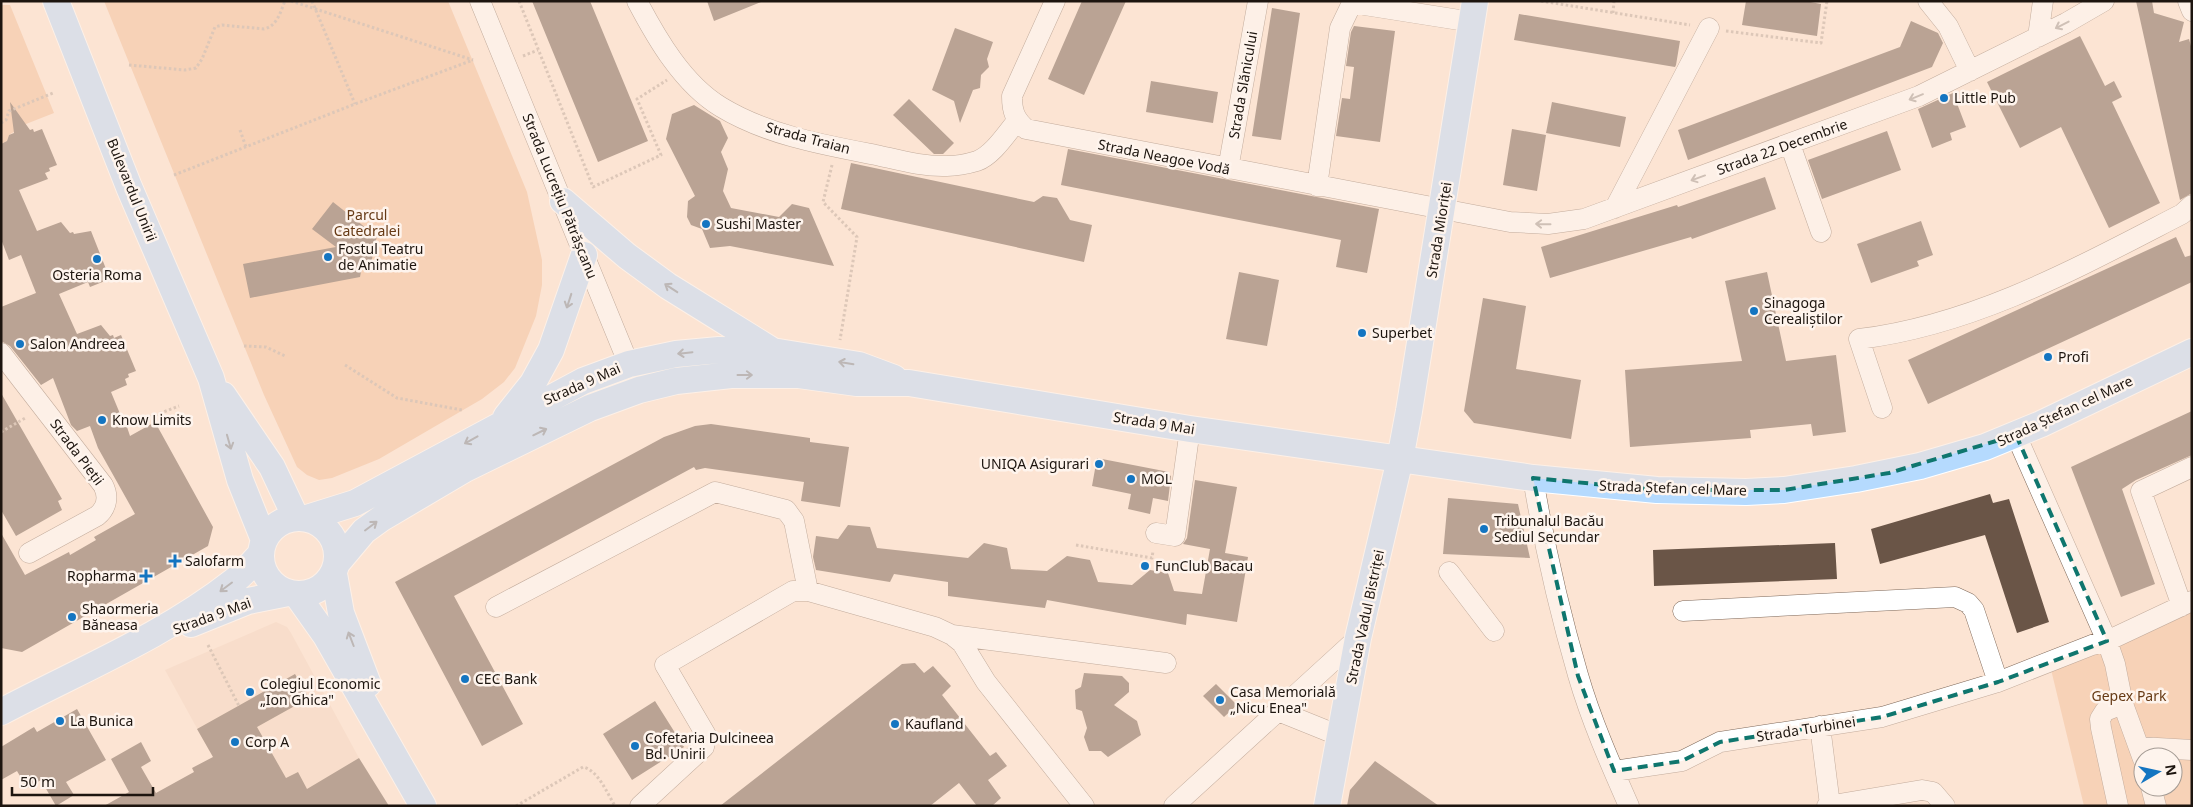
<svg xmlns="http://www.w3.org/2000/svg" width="2193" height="807" font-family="'Noto Sans',sans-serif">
<rect width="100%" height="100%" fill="#fce4d3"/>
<path fill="#f4d6c0" d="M 276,622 L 287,627 L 291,633 L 359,758 L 323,780 L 333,800 L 215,750 L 210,752 L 165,670 Z"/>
<path fill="#f1bc95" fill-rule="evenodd" d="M 104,1 L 448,1 L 527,192 L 542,260 L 542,285 L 536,316 L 515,368 L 504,382 L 482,399 L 379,459 L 332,478 L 319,480 L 307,475 L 297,467 L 264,395 Z
M 1,5 L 10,5 L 54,113 L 26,124 L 9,135 L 7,141 L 1,144 Z
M 2192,601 L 2192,806 L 2084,806 L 2048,657 ZM 2143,757 L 2173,757 L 2173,787 L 2143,787 Z"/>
<path fill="#6a5547" d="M 532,1 L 590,1 L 648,141 L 598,162 Z
M 707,1 L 761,1 L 761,2 L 714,21 Z
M 1082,1 L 1126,1 L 1084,95 L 1048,79 Z
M 1746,1 L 1805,1 L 1821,4 L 1817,36 L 1742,25 Z
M 2136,1 L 2152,1 L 2154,13 L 2184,22 L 2179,42 L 2189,39 L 2192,50 L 2192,193 L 2180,200 Z
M 1272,8 L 1300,13 L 1281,140 L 1252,136 Z
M 1519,14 L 1680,41 L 1676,65 L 1675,67 L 1514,40 Z
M 1911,21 L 1938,33 L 1943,43 L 1932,67 L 1688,160 L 1678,130 L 1900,47 Z
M 1354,26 L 1395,31 L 1380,142 L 1336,136 L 1342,98 L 1350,99 L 1354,67 L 1346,66 L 1351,32 Z
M 955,28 L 993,42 L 987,59 L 989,67 L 981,75 L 980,88 L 973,90 L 960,123 L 954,101 L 932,90 Z
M 2080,36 L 2105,86 L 2114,81 L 2122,97 L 2112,102 L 2160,203 L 2109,228 L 2061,127 L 2020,148 L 1987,82 Z
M 1151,81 L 1218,92 L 1213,123 L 1146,112 Z
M 1953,93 L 1966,127 L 1950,133 L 1952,140 L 1932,148 L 1918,109 Z
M 909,99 L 954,143 L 943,154 L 934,154 L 893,115 Z
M 10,102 L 30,130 L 33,129 L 34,132 L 42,129 L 57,165 L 49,168 L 50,171 L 45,173 L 48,179 L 19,190 L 37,231 L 61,222 L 70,233 L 73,232 L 74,234 L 91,231 L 110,279 L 90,287 L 88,282 L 59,294 L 77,334 L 101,325 L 110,336 L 113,335 L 114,338 L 121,335 L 136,371 L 128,374 L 129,377 L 125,379 L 127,385 L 111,392 L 123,421 L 125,421 L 130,436 L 155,422 L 213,527 L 208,546 L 22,652 L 1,648 L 1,533 L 25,575 L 69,552 L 70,555 L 96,540 L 94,537 L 135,514 L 98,448 L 90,426 L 77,431 L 71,425 L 53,378 L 41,385 L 10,346 L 1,341 L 1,307 L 36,293 L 21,255 L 9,260 L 1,239 L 1,144 L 7,141 L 9,135 L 14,133 Z
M 1552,102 L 1626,117 L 1620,147 L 1546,133 Z
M 694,105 L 720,121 L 728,138 L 721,152 L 728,169 L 723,191 L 731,208 L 779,217 L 792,204 L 809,208 L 834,266 L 730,246 L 710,248 L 702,229 L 691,225 L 687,217 L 688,201 L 695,196 L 666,139 L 672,114 Z
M 1512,129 L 1546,135 L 1537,191 L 1503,185 Z
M 1887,131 L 1901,170 L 1822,199 L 1808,160 Z
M 1068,149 L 1379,209 L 1367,273 L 1336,267 L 1341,240 L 1061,185 Z
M 851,163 L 1034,202 L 1043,196 L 1057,198 L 1070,220 L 1092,225 L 1084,262 L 841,209 Z
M 1765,177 L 1776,209 L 1692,239 L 1691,237 L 1550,278 L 1541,247 L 1677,205 L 1678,207 Z
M 333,202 L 366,228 L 378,231 L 370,268 L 362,267 L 360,277 L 250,298 L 243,264 L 336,247 L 312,229 Z
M 1921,221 L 1933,255 L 1917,261 L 1919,266 L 1871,283 L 1857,244 Z
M 2176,237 L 2185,257 L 2192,255 L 2192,282 L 1928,404 L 1908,360 Z
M 1239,272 L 1279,280 L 1267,346 L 1226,339 Z
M 1767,272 L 1786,361 L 1836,355 L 1846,432 L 1813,436 L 1811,424 L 1750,430 L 1751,438 L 1630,447 L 1625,370 L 1742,361 L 1725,281 Z
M 1483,298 L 1526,306 L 1516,369 L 1581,380 L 1571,439 L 1474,423 L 1464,411 Z
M 1,393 L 62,499 L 58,501 L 62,510 L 16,536 L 1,510 Z
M 2192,411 L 2192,455 L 2136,480 L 2122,489 L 2155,584 L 2121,597 L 2071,467 Z
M 711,424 L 810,438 L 810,442 L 849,447 L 840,507 L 801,501 L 804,482 L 705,468 L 696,470 L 694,467 L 454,596 L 523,724 L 482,746 L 395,582 L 664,437 L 695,426 Z
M 1097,458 L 1169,472 L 1169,475 L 1171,476 L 1168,501 L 1153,498 L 1150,514 L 1128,509 L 1131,494 L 1092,486 Z
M 1195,480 L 1237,487 L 1225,553 L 1248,557 L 1237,622 L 1187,614 L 1186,625 L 1047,600 L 1045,608 L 948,596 L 948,582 L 894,574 L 890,582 L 816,570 L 813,557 L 816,536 L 838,539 L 848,525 L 870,527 L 877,548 L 968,558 L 984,543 L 1007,548 L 1011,569 L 1047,571 L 1067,556 L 1090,560 L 1098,582 L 1132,585 L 1150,570 L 1168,573 L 1174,591 L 1202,594 L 1210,549 L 1183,544 L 1187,538 Z
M 1990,494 L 1993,503 L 2009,499 L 2049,622 L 2017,633 L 1985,535 L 1880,564 L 1871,529 Z
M 1448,498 L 1518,504 L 1530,558 L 1443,554 Z
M 1835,543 L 1837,579 L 1654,586 L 1653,550 Z
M 915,663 L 924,673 L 933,666 L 951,686 L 942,695 L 990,756 L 996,752 L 1007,766 L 988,780 L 1001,798 L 992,806 L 977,806 L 959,783 L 930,806 L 720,806 L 902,664 Z
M 1084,673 L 1122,676 L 1129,683 L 1129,692 L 1114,705 L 1137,721 L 1141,735 L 1108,757 L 1101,751 L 1089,751 L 1084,737 L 1087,728 L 1082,711 L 1076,709 L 1075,690 L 1081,687 Z
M 295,674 L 309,698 L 257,727 L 286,778 L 298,772 L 307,789 L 359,758 L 389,806 L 104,806 L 129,792 L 111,759 L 141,742 L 151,761 L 141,767 L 156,793 L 194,772 L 192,768 L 213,757 L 197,729 Z
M 1216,684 L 1237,705 L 1224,717 L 1203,696 Z
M 655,701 L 684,747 L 632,780 L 603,734 Z
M 77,709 L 106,760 L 66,782 L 74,795 L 56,806 L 41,780 L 27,788 L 17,771 L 1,780 L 1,747 L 34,727 L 37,732 Z
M 1375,761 L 1439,806 L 1347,806 L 1350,790 Z"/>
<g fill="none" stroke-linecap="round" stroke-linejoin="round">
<g stroke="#7f695a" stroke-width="21">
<path id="minor" d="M 480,1 L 634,377
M 637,1 C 657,39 683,84 721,107 C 767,135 824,145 876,155 C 899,160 923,167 947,166 C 957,166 967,164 977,161 C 993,155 1006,134 1017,121
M 1055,1 L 1012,96 C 1012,112 1015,119 1026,129 L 1510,222 L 1548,224 L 1584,219 L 1919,96 L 2066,23 L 2104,1
M 1928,1 L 1948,26 L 1970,71
M 2188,1 L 2192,11
M 1352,3 L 1472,22
M 2038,37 L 2043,1
M 1790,144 L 1821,232
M 1228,169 L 1258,1
M 1317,186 L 1340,28 L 1353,1
M 1615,208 L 1709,28
M 1,353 L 103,485 C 109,496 107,508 97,516 L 29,553
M 1882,408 L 1859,339 C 1975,325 2079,267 2182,214 L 2192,205
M 2016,435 L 2107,641 L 2115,664 L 2123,704 L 2143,759
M 1533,478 C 1544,544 1559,610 1578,675 C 1591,720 1610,763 1629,806
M 1156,533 L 1175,536 L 1190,429
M 1449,572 L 1494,631
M 2182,606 L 2141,491 L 2192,467
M 496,607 L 715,492 L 786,510 L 794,521 L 808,591
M 1683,611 L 1955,597 L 1968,603 L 1974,610 L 1998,682
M 952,635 L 1166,663
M 1278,711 L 1340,736
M 1820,726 L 1830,805
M 2140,747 L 2192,750
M 1614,771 L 1682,761 L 1720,742 L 1882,717 L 1998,682 L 2092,645 L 2107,641 L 2192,601
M 2151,787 L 2156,806
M 640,806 L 704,747 L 706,735 L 665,665 L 793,591 L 808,591 L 935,627 L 952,635 L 962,643 L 986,682 L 1084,806
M 1174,806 L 1358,638
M 1827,806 L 1922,790 L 1933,792 L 1945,806
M 2118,806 L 2101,728 L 2100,719 L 2105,711 L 2123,704"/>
</g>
<g stroke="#fff" stroke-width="28">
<path id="major" d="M 56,1 L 129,187 L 211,378 L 240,480 L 264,540
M 563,201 L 627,256 L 668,286 L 771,350
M 223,395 L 272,467 L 296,518
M 506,417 L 533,383 L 551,350 L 584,255
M261 556a38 38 0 1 1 76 0a38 38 0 1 1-76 0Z
M 307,518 L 355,503 L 583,381 L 629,364 L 676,354 L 719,350 L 772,351 L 859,365 L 894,378
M 338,562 L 364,531 L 382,518 L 465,469 L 590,408 L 639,390 L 676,381 L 731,375 L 799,375 L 857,383 L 909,383 L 1190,429 L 1533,478 L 1657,490 L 1746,492 L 1784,490 L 1856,479 L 1920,466 L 1985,447 L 2041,424 L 2192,352
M 334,574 L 341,613 L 368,684
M 297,595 L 326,636 L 423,806
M 191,624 L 248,601 L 288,593
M 1,712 C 80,670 164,636 234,581 C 244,573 252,563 261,554
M 1327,806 L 1358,638 L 1400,459 L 1409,411 L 1475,1"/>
</g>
<path stroke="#b8a597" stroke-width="3" stroke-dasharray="2.5 2.5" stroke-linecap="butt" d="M 291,1 L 473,60
M 312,1 L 355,104
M 519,1 L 593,187 L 661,155 L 637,99 L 667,80
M 1541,1 L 1690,25
M 1613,13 L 1614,1
M 1726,31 L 1821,43 L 1827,1
M 523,56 L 538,50
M 129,65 L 185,70 L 196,68 L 202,59 L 215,27 L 222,25 L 264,29 C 277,26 280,13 285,1
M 1,123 L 6,120 L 9,111 L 53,93
M 240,130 L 246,147
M 832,165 L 823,202 L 857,237 L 840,340
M 174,175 L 355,104 L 473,60
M 244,346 L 266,347 L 285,356
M 345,365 L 397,398 L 462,410
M 127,426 L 179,406
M 1,432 L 27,417
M 1076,545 L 1152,558 L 1153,551
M 208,645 L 239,706
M 516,806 L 583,767 C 598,770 607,793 615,806"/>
<use href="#minor" stroke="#fff" stroke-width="20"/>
<use href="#major" stroke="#b5dafe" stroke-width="26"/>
</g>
<defs><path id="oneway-shaft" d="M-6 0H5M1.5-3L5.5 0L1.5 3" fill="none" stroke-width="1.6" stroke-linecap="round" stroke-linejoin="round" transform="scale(1.25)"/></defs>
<g stroke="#999693">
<use href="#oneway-shaft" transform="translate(2062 25) rotate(153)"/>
<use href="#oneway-shaft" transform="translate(1916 97) rotate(158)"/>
<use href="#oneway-shaft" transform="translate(1698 178) rotate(160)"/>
<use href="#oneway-shaft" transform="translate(1543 224) rotate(-179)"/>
</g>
<g stroke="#718192">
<use href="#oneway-shaft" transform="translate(671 288) rotate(-147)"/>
<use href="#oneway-shaft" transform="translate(569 301) rotate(108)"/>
<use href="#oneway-shaft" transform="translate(685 353) rotate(174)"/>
<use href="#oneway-shaft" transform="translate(846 363) rotate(-171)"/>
<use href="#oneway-shaft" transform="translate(745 375)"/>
<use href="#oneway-shaft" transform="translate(540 432) rotate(-26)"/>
<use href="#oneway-shaft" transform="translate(471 440) rotate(151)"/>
<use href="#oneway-shaft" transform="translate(229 442) rotate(74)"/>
<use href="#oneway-shaft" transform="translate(371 526) rotate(-37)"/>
<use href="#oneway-shaft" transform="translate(226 587) rotate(143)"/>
<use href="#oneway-shaft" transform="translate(351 639) rotate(-111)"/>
</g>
<path d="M0 0H2193V807H0ZM 2016,435 L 2107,641 L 1998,682 L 1882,717 L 1720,742 L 1682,761 L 1614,771 L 1578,676 L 1533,478 L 1657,490 L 1784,490 L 1889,473 Z" fill="#fce4d3" fill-opacity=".55" fill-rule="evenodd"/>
<path fill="none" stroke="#0f766e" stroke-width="4" stroke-dasharray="10 6" stroke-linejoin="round" d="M 2016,435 L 2107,641 L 1998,682 L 1882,717 L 1720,742 L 1682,761 L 1614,771 L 1578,676 L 1533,478 L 1657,490 L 1784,490 L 1889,473 Z"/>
<g fill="#1475c1" stroke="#fef4ed" stroke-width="2">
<circle cx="1944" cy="98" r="5"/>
<circle cx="706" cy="224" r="5"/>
<circle cx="328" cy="257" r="5"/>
<circle cx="97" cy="259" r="5"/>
<circle cx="1754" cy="311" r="5"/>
<circle cx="1362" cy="333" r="5"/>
<circle cx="20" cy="344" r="5"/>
<circle cx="2048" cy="357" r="5"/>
<circle cx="102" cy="420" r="5"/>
<circle cx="1099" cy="464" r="5"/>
<circle cx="1131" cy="479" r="5"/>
<circle cx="1484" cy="529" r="5"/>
<path d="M172.5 553.5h5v5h5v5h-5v5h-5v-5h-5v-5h5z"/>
<circle cx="1145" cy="566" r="5"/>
<path d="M143.5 568.5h5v5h5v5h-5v5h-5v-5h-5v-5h5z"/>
<circle cx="72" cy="617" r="5"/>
<circle cx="465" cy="679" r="5"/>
<circle cx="250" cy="692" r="5"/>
<circle cx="1220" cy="700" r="5"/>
<circle cx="60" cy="721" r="5"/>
<circle cx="895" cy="724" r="5"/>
<circle cx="235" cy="742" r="5"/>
<circle cx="635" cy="746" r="5"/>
</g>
<g text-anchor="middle" stroke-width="5" stroke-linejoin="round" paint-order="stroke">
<g font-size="14" fill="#1d150f" stroke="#fef4ed">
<text transform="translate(1243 85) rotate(-80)" y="5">Strada Slănicului</text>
<text transform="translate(808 138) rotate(15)" y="5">Strada Traian</text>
<text transform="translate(1782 147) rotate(-20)" y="5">Strada 22 Decembrie</text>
<text transform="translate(1164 157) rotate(11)" y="5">Strada Neagoe Vodă</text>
<text transform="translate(132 190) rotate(68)" y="5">Bulevardul Unirii</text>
<text transform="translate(560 196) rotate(68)" y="5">Strada Lucrețiu Pătrășcanu</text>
<text transform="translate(1439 230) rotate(-81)" y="5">Strada Mioriței</text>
<text transform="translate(582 384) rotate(-24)" y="5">Strada 9 Mai</text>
<text transform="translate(2065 411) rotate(-25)" y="5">Strada Ștefan cel Mare</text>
<text transform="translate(1154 423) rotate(9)" y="5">Strada 9 Mai</text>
<text transform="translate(77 452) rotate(53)" y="5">Strada Pieții</text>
<text transform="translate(1673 488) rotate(2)" y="5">Strada Ștefan cel Mare</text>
<text transform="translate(212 616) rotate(-20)" y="5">Strada 9 Mai</text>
<text transform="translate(1365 617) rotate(-78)" y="5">Strada Vadul Bistriței</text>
<text transform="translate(1806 729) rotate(-9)" y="5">Strada Turbinei</text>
</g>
<g font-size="14" fill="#1d150f" stroke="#fef4ed" text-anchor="start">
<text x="1954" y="103">Little Pub</text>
<text x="716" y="229">Sushi Master</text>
<text x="338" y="254">Fostul Teatru<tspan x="338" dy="16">de Animatie</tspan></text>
<text x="97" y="280" text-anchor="middle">Osteria Roma</text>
<text x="1764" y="308">Sinagoga<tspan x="1764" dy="16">Cerealiștilor</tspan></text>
<text x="1372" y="338">Superbet</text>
<text x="30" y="349">Salon Andreea</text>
<text x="2058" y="362">Profi</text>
<text x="112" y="425">Know Limits</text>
<text x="1089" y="469" text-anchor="end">UNIQA Asigurari</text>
<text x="1141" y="484">MOL</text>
<text x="1494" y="526">Tribunalul Bacău<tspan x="1494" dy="16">Sediul Secundar</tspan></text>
<text x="185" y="566">Salofarm</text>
<text x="1155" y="571">FunClub Bacau</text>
<text x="136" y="581" text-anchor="end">Ropharma</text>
<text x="82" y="614">Shaormeria<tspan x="82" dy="16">Băneasa</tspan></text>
<text x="475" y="684">CEC Bank</text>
<text x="260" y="689">Colegiul Economic<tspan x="260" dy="16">„Ion Ghica"</tspan></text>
<text x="1230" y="697">Casa Memorială<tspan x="1230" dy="16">„Nicu Enea"</tspan></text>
<text x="70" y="726">La Bunica</text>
<text x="905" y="729">Kaufland</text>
<text x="645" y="743">Cofetaria Dulcineea<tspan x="645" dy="16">Bd. Unirii</tspan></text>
<text x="245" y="747">Corp A</text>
</g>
<g font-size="14" fill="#663a15" stroke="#fef4ed">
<text x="367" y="220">Parcul<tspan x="367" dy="16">Catedralei</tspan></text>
<text x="2129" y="701">Gepex Park</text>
</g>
</g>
<rect width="2193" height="807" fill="none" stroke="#1d150f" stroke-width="5"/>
<g transform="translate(2158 772) rotate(81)"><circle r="24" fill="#fef4ed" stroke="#a49b94"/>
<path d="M0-4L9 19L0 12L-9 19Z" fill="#1475c1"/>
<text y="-8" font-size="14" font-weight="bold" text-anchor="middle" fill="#1d150f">N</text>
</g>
<path d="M12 787v8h141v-8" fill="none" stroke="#1d150f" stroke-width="2.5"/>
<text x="20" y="787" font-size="15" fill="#1d150f" stroke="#fef4ed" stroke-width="4" paint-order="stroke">50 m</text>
</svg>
